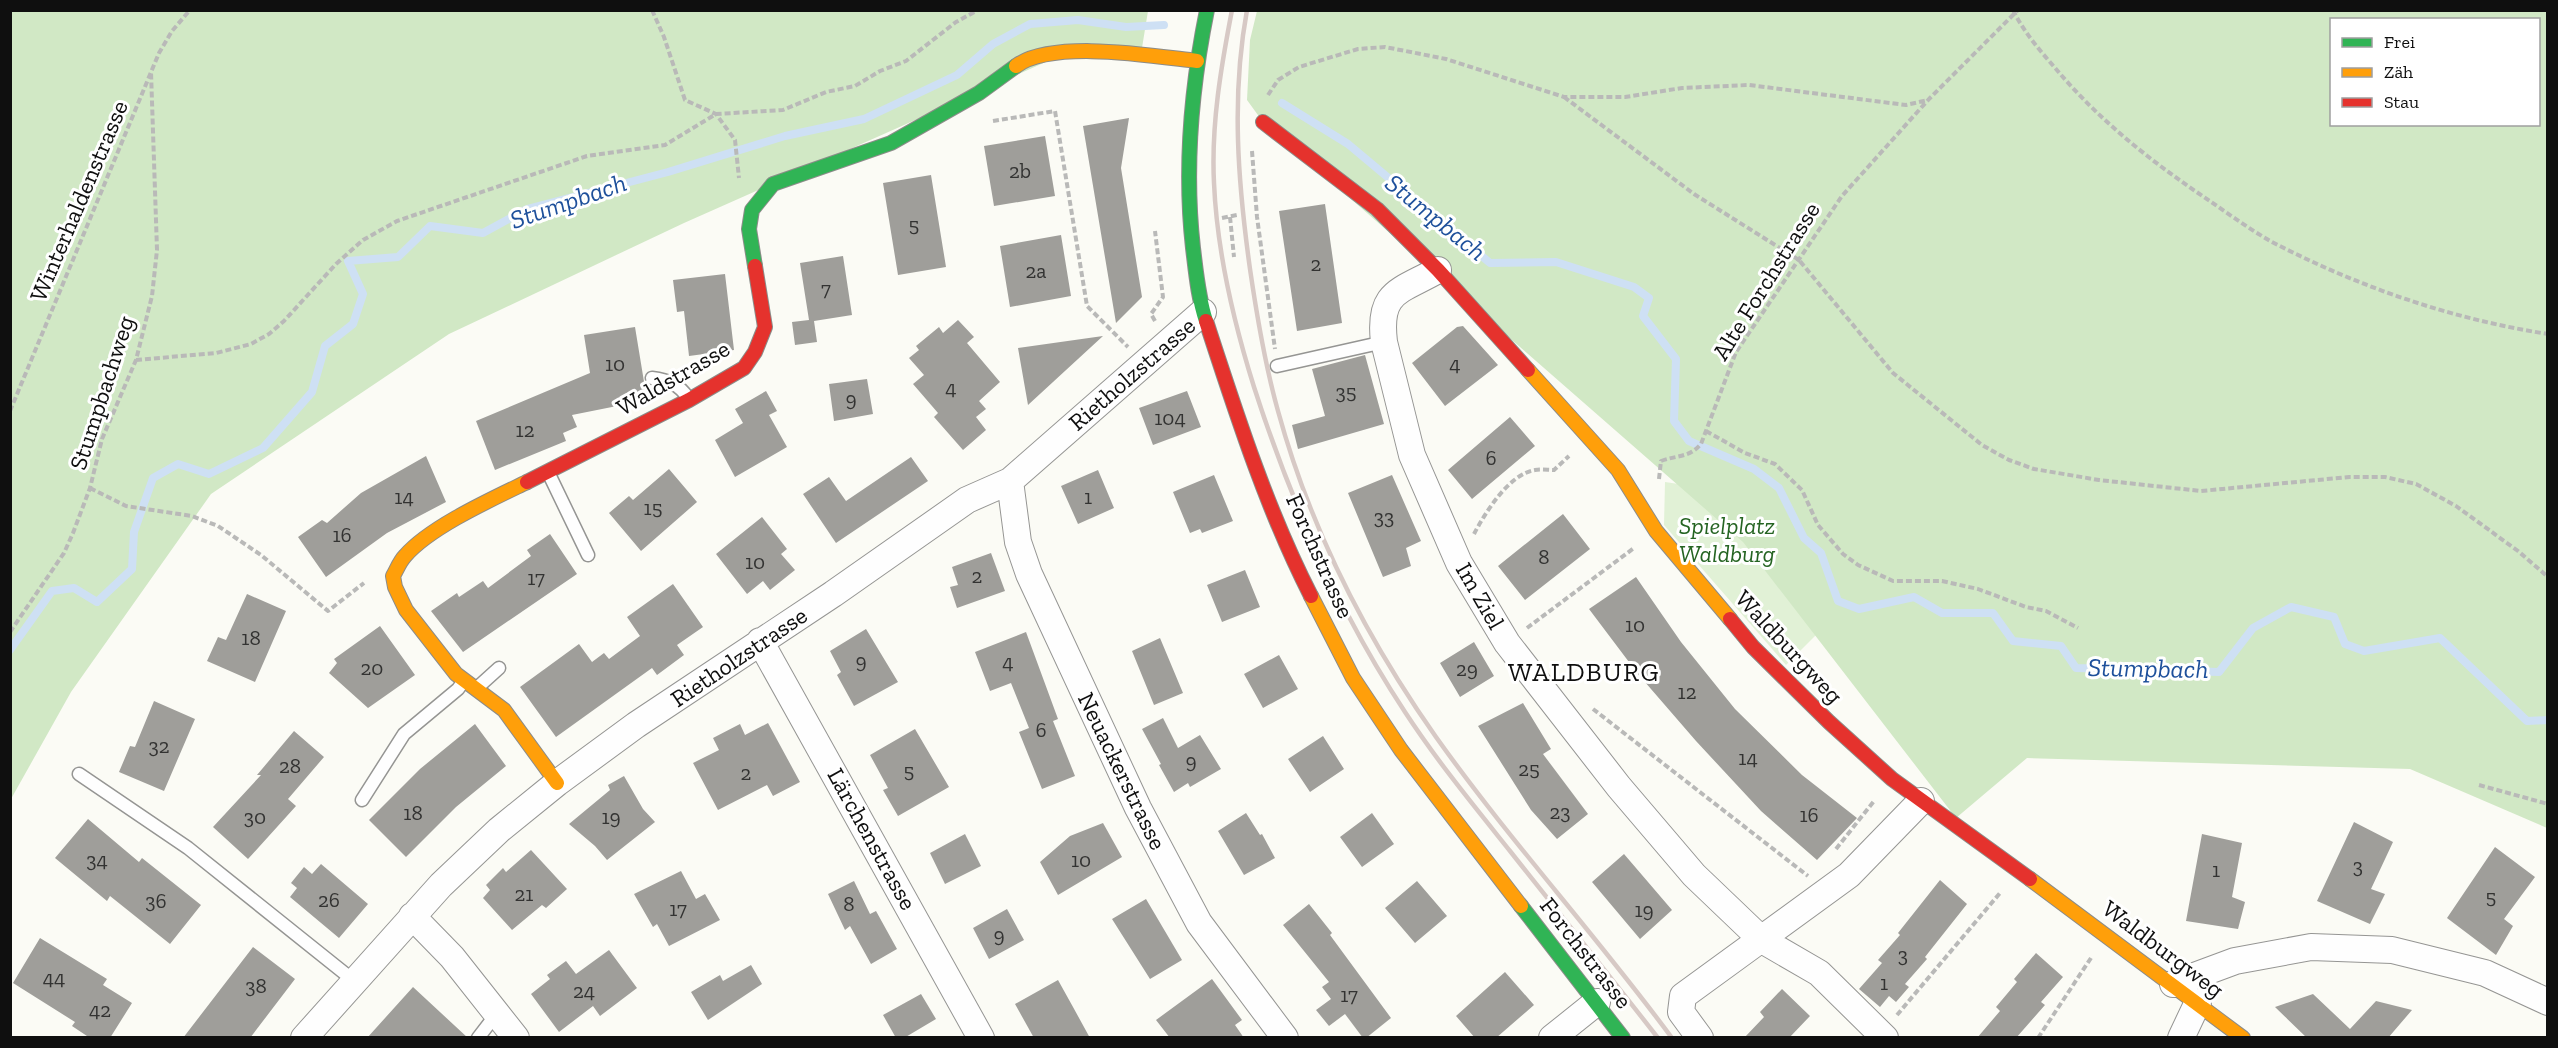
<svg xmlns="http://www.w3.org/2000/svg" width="2558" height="1048" font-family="'Zilla Slab',serif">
<rect width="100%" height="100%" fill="#fbfbf5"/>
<path fill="#e1f1d6" d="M 1665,482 L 1747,494 L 1835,616 L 1786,665 L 1664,525 Z"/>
<path fill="#d1e8c5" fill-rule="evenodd" d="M 11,11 L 1148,11 L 1141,54 L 1068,52 L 684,223 L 449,334 L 211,494 L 71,692 L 11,799 Z
M 1257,11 L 2547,11 L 2547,828 L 2410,769 L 2027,758 L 1956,818 L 1743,542 L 1263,122 L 1247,100 L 1250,40 ZM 2332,20 L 2538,20 L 2538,124 L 2332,124 Z"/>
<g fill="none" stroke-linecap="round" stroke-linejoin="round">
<path stroke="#cee0f4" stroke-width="8" d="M 1282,103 L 1348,144 L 1490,263 L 1556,262 L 1634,287 L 1649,298 L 1643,316 L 1676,359 L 1674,421 L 1689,441 L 1754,469 L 1779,488 L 1804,538 L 1821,553 L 1838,601 L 1859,609 L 1914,597 L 1942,613 L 1993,613 L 2013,641 L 2061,646 L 2076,668 L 2219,672 L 2253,628 L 2291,607 L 2334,617 L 2345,644 L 2364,651 L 2440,638 L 2527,721 L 2548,720
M 10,650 L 52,591 L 74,588 L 97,602 L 132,569 L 134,532 L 153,478 L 178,464 L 209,474 L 263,448 L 312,392 L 325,346 L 353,324 L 363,294 L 348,261 L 398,257 L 430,226 L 483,233 L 527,209 L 668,172 L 785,136 L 864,119 L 957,75 L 993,44 L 1030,24 L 1078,20 L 1126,27 L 1164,25"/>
</g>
<path fill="#9f9e9a" d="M 1129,118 L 1121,168 L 1142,297 L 1116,323 L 1083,126 Z
M 1045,136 L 1055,196 L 994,206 L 984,146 Z
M 931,175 L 946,267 L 898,275 L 883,183 Z
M 1325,204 L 1342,323 L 1297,331 L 1279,211 Z
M 1061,235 L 1071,296 L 1010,307 L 1000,246 Z
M 843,256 L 852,315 L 814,321 L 817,342 L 795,345 L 792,322 L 809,320 L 800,263 Z
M 725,274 L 734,350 L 689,356 L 684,311 L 677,312 L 673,280 Z
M 958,320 L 974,337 L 967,343 L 1000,382 L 979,401 L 986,409 L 976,417 L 986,430 L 963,450 L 934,417 L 938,413 L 913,384 L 924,375 L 909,358 L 919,350 L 916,346 L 939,327 L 943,333 Z
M 1463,326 L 1498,365 L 1445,406 L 1412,363 L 1457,327 Z
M 635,327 L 647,400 L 572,415 L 577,427 L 563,433 L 566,441 L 495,470 L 476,421 L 590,373 L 584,335 Z
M 1103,336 L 1028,405 L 1018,348 Z
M 1365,355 L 1384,424 L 1298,449 L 1292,425 L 1325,416 L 1312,369 Z
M 867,379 L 873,414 L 834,421 L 829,384 Z
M 766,391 L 777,411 L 769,415 L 787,447 L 735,477 L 715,440 L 743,423 L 735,409 Z
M 1187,391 L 1201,427 L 1153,445 L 1139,408 Z
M 1510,417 L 1535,446 L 1472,499 L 1448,470 Z
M 426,456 L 446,502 L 387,533 L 326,577 L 298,537 L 322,520 L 327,523 L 361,493 Z
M 911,457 L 928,481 L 836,543 L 803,494 L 829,477 L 846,501 Z
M 669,469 L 697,502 L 641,551 L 609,513 L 629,496 L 633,500 Z
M 1098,470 L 1114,508 L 1078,524 L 1061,486 Z
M 1214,475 L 1233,521 L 1202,533 L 1200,529 L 1190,533 L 1173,492 Z
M 1392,475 L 1421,541 L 1406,548 L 1411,566 L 1383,577 L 1348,493 Z
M 1563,514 L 1590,549 L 1525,600 L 1498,566 Z
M 762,517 L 787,549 L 781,554 L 795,570 L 770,590 L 763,581 L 747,594 L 716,554 Z
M 550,534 L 577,574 L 463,652 L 431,611 L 457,593 L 459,597 L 483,581 L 488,588 L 531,556 L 527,550 Z
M 991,553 L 1005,591 L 957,608 L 950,587 L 958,585 L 952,567 Z
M 1245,570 L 1260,607 L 1222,622 L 1207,585 Z
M 1636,577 L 1681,642 L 1735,709 L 1802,775 L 1857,818 L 1817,860 L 1761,811 L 1696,741 L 1638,674 L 1589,609 Z
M 673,584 L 703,627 L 677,645 L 684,655 L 657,675 L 652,668 L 556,737 L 520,687 L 579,644 L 592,662 L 604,653 L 609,659 L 640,636 L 627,617 Z
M 247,594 L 286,611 L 255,682 L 207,661 L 218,637 L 226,640 Z
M 380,626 L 415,675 L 368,708 L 329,673 L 337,663 L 334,659 Z
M 866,629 L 898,682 L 854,706 L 837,675 L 841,672 L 830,651 Z
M 1026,632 L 1058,719 L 1053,721 L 1075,776 L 1042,789 L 1019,732 L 1029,728 L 1011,683 L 990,691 L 975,652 Z
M 1160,638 L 1183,693 L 1154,705 L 1132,651 Z
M 1474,642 L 1494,676 L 1460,697 L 1440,663 Z
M 1279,655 L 1298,689 L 1263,708 L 1244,674 Z
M 154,701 L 195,719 L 164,791 L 119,772 L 130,746 L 135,747 Z
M 1523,703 L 1551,749 L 1543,754 L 1588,814 L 1557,839 L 1531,810 L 1478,726 Z
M 1163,718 L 1178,748 L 1200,735 L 1221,769 L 1190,787 L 1188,783 L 1174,792 L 1159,765 L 1161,764 L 1142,729 Z
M 768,723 L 800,782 L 773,796 L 767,785 L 718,810 L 693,763 L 719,750 L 713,738 L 740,724 L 745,735 Z
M 475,724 L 506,766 L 456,807 L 406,857 L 369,820 L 420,769 Z
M 915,729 L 949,787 L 898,816 L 883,790 L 888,788 L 870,755 Z
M 294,731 L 324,757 L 288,799 L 296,806 L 248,859 L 213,827 L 261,775 L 257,775 Z
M 1323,736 L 1344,769 L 1310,792 L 1288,759 Z
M 624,776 L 643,809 L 655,822 L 607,860 L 595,846 L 569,824 L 610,790 L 608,785 Z
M 1246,813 L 1260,835 L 1262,834 L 1275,858 L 1244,875 L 1218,831 Z
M 1372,813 L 1394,844 L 1362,867 L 1340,837 Z
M 88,819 L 139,862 L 142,858 L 201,905 L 170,944 L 110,896 L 107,901 L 55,858 Z
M 2354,822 L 2393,842 L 2371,889 L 2385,894 L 2370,924 L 2317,901 Z
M 1103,823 L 1122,857 L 1058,895 L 1040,862 L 1070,836 Z
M 965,834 L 981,866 L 945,884 L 930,853 Z
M 2202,834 L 2242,843 L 2232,897 L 2245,902 L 2238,929 L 2186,921 Z
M 2495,847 L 2535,877 L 2504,919 L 2513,926 L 2496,955 L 2447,918 Z
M 531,850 L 567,889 L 546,908 L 542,905 L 512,930 L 483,898 L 490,890 L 486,885 L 503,868 L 506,872 Z
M 1624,854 L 1672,910 L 1640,939 L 1592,882 Z
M 321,864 L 368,904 L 339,938 L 290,897 L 297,888 L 291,883 L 304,867 L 312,874 Z
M 681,871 L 696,899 L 705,894 L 720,920 L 669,946 L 657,924 L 653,927 L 634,894 Z
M 1940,880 L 1967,904 L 1925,957 L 1927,959 L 1905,984 L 1909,987 L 1896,1002 L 1889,996 L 1880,1007 L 1859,989 L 1882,963 L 1878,960 L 1900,935 L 1898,933 Z
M 854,881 L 870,914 L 876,911 L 897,949 L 871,964 L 850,926 L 845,930 L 828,894 Z
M 1417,881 L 1447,916 L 1415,943 L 1385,908 Z
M 1146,899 L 1182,960 L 1150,979 L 1112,919 Z
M 1309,904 L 1332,933 L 1330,935 L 1391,1018 L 1366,1038 L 1363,1038 L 1345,1014 L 1329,1026 L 1316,1010 L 1331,999 L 1322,987 L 1329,982 L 1283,925 Z
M 1007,909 L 1024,940 L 989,959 L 973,928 Z
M 40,938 L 107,979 L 103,985 L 132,1003 L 110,1038 L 90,1038 L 72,1026 L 75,1022 L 13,983 Z
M 253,947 L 295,979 L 250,1038 L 183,1038 Z
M 609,950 L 637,988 L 600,1016 L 593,1006 L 559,1032 L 531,994 L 550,979 L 547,975 L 566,961 L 576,974 Z
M 2036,953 L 2063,977 L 2041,1002 L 2045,1005 L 2016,1038 L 1977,1038 L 2000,1011 L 1996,1007 L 2017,982 L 2014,979 Z
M 751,965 L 762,984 L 708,1020 L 691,992 L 720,975 L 723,981 Z
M 1505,972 L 1534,1005 L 1496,1038 L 1475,1038 L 1456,1016 Z
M 1212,979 L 1242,1020 L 1235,1025 L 1244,1038 L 1170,1038 L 1156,1020 Z
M 1058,980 L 1073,1007 L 1090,1038 L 1034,1038 L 1015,1004 Z
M 413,987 L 468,1038 L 367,1038 Z
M 1782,989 L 1810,1016 L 1789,1038 L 1744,1038 L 1764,1017 L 1760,1012 Z
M 921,994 L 936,1019 L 904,1038 L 896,1038 L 883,1015 Z
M 2313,994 L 2350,1029 L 2376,1001 L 2412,1010 L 2388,1038 L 2307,1038 L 2275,1007 Z"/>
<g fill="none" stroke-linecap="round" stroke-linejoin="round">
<g stroke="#959593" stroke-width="15">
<path id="lane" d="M 1277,366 L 1384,342
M 652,378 C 668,380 679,384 688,398
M 548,472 L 588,555
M 478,687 L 499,668
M 79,774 L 188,848 L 353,980
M 362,800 L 404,734 L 458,689 L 463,682
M 478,1038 L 498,1012"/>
</g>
<g stroke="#959593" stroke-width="28">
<path id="street" d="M 1438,270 C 1399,292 1378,291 1384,342 L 1412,455 L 1459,563 L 1507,643 L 1619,787 L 1694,875 L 1762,940 L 1819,973 L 1885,1038
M 1010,481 L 1018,542 L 1029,574 L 1138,808 L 1199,923 L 1285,1038
M 760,641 L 981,1038
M 412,916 L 452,957 L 516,1038
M 2173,984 L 2235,961 L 2311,947 L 2392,950 L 2485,973 L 2548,1002
M 304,1038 L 441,885 L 499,830 L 557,783 L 636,725 L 833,594 L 967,500 L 1010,481 L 1203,312
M 1552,1038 L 1597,1002
M 1700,1038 L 1681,1012 L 1683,996 L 1849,875 L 1921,801
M 2181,1038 L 2198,1002"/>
</g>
<g stroke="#8c8c89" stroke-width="16">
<path id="fast" d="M 755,266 L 749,229 L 752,210 L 773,184 L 891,143 L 979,93 L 1016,66
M 1206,321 C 1198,297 1196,272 1193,248 C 1184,168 1191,89 1207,10
M 1521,906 L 1623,1038"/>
</g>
<g stroke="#8c8c89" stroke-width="16">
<path id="slow" d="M 1016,66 C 1053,39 1153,56 1197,61
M 1528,370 L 1618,470 L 1656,531 L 1730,619
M 527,482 C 492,499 430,527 405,556 C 400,561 397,569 393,576 L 395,587 L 406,610 L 456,674 L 504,710 L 557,783
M 1311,596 L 1353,678 L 1401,750 L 1521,906
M 2030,879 L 2243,1038"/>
</g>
<g stroke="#8c8c89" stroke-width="16">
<path id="jam" d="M 1263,122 L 1377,209 L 1438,270 L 1528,370
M 1206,321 C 1236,413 1267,510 1311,596
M 527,482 L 689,400 L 744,368 L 755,352 L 765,327 L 755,266
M 1730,619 L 1753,647 L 1829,722 L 1892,779 L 2030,879"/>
</g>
<path stroke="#b9b9b8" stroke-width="4" stroke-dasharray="6 3" stroke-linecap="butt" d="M 652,10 L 664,37 L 685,100 L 716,114 L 735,140 L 739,178
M 2013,10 C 2025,35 2045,56 2062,76 C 2103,123 2152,162 2204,197 C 2226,212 2249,229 2272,242 C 2359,287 2451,319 2548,334
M 1268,95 L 1278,80 L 1299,67 L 1358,49 L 1385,47 L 1446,59 L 1564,97 L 1625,97 L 1682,88 L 1749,85 L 1906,105 L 1928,100
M 1564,97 L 1694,194 L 1799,260 L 1893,373 L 1982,445 L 2009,460 L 2034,469 L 2099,480 L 2201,491 L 2349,477 L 2385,477 L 2416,484 L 2456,506 L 2518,551 L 2548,577
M 993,121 L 1055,111 L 1087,306 L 1128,347
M 1252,151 L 1257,217 L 1275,349
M 1230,217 L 1234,257
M 1222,218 L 1237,215
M 1155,321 L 1151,314 L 1163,297 L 1155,231
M 136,360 L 216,353 L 251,344 L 269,334 L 284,321 L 336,264 L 363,240 L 397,221 L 587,156 L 665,145 L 716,114 L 783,110 L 826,92 L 855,86 L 880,71 L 906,61 L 956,22 L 978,10
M 10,411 L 159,53 L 172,31 L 190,10
M 1706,431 L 1745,453 L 1775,464 L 1802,490 L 1818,525 L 1843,554 L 1858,565 L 1893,581 L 1942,581 L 1978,589 L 2026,607 L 2046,611 L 2078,628
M 1659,479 L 1661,461 C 1677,455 1689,458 1701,444 L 1736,352 L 1842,196 L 1929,99 L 2018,10
M 90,488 L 126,506 L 192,516 L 218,526 L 261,555 L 328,611 L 364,583
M 1474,534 C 1485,513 1509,474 1535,470 C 1541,469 1548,470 1554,470 L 1569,456
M 1527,628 L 1634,548
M 10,632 L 64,553 L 73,533 L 90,488 L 102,439 L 136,360 L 152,296 L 157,250 L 151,72
M 1593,709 L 1808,876
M 2479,785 L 2548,804
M 1836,849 L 1874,801
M 1897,1015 L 2000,893
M 2038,1038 L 2091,958"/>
<use href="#lane" stroke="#fefefe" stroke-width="12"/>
<use href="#street" stroke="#fefefe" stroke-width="26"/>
<use href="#fast" stroke="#30b455" stroke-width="14"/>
<use href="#slow" stroke="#ff9f0a" stroke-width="14"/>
<use href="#jam" stroke="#e5322d" stroke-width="14"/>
<path stroke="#d7c9c5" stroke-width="4.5" d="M 1232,10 C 1221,67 1211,125 1214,183 C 1217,253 1233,320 1254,387 C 1291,502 1339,612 1405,712 C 1437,761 1474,806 1510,851 C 1559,913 1609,975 1658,1038
M 1247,10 C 1231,97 1238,183 1250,269 C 1257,317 1265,365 1278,411 C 1310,528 1367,639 1436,737 C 1510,841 1596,935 1672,1038"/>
</g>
<g text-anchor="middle" stroke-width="6" stroke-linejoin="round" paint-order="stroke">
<g font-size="21" fill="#333332">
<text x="1020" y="178">2b</text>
<text x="914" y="232">5</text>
<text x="1316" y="271">2</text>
<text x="1036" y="278">2a</text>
<text x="826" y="296">7</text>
<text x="615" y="371">10</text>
<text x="1455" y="371">4</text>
<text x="951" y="395">4</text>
<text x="1346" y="399">35</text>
<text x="851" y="406">9</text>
<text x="1170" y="425">104</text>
<text x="525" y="437">12</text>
<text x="1491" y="465">6</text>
<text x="404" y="504">14</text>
<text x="1088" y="504">1</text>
<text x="653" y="515">15</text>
<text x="1384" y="524">33</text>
<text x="342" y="542">16</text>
<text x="1544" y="564">8</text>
<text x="755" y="569">10</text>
<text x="977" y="583">2</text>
<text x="536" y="585">17</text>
<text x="1635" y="632">10</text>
<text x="251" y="645">18</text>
<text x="861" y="668">9</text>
<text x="1008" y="669">4</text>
<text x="372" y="675">20</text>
<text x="1467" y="676">29</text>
<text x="1687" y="699">12</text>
<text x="1041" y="737">6</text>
<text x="159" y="753">32</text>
<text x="1748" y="765">14</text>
<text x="1191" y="768">9</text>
<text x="290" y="773">28</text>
<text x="1529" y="776">25</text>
<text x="909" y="778">5</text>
<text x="746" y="780">2</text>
<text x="1560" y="819">23</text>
<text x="413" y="820">18</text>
<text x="1809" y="822">16</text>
<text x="255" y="824">30</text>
<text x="611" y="824">19</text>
<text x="97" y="867">34</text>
<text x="1081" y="867">10</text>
<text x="2358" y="873">3</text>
<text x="2216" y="877">1</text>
<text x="524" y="901">21</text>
<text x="2491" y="904">5</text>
<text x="329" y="907">26</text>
<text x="156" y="908">36</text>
<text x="849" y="911">8</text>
<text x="678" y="916">17</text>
<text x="1644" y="917">19</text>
<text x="999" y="942">9</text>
<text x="1903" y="962">3</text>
<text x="54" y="985">44</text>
<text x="1884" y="990">1</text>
<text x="256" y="993">38</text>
<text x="584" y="998">24</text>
<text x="1349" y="1002">17</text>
<text x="100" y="1017">42</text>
</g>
<g font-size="24" fill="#0f0f0f" stroke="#fff">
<text transform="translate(79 201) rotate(-67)" y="8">Winterhaldenstrasse</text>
<text transform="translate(1766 281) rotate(-58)" y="8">Alte Forchstrasse</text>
<text transform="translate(1132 374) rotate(-41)" y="8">Rietholzstrasse</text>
<text transform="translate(673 378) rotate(-30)" y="8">Waldstrasse</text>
<text transform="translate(102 393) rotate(-72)" y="8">Stumpbachweg</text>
<text transform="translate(1320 556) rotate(66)" y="8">Forchstrasse</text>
<text transform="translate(1480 596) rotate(60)" y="8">Im Ziel</text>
<text transform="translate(1789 647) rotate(47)" y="8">Waldburgweg</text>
<text transform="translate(739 657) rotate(-34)" y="8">Rietholzstrasse</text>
<text transform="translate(1122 771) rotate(64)" y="8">Neuackerstrasse</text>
<text transform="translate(872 839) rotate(61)" y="8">Lärchenstrasse</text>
<text transform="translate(2163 949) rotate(37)" y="8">Waldburgweg</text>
<text transform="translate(1586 953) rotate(52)" y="8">Forchstrasse</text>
</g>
<g font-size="24" font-style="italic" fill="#256422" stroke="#fff">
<text x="1727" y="534">Spielplatz<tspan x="1727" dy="28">Waldburg</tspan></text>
</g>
<g font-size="26" font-style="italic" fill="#1e509b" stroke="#fff">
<text transform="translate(568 201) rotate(-19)" y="9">Stumpbach</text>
<text transform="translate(1436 217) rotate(39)" y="9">Stumpbach</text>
<text transform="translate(2148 668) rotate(1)" y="9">Stumpbach</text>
</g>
<g font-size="26" letter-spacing="1.5" fill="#0f0f0f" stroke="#fff">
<text x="1584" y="681">WALDBURG</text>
</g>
</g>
<rect width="2558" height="1048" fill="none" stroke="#0f0f0f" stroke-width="24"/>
<rect x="2330" y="18" width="210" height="108" fill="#ffffff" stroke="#9f9f9f" stroke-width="1.5"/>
<rect x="2342" y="38" width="30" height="9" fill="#30b455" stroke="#9f9f9f" stroke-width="1.5"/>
<text x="2384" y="48" font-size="18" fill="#0f0f0f">Frei</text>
<rect x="2342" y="68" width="30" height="9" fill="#ff9f0a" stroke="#9f9f9f" stroke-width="1.5"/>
<text x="2384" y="78" font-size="18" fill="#0f0f0f">Zäh</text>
<rect x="2342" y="98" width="30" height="9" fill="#e5322d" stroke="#9f9f9f" stroke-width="1.5"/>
<text x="2384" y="108" font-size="18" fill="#0f0f0f">Stau</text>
</svg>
